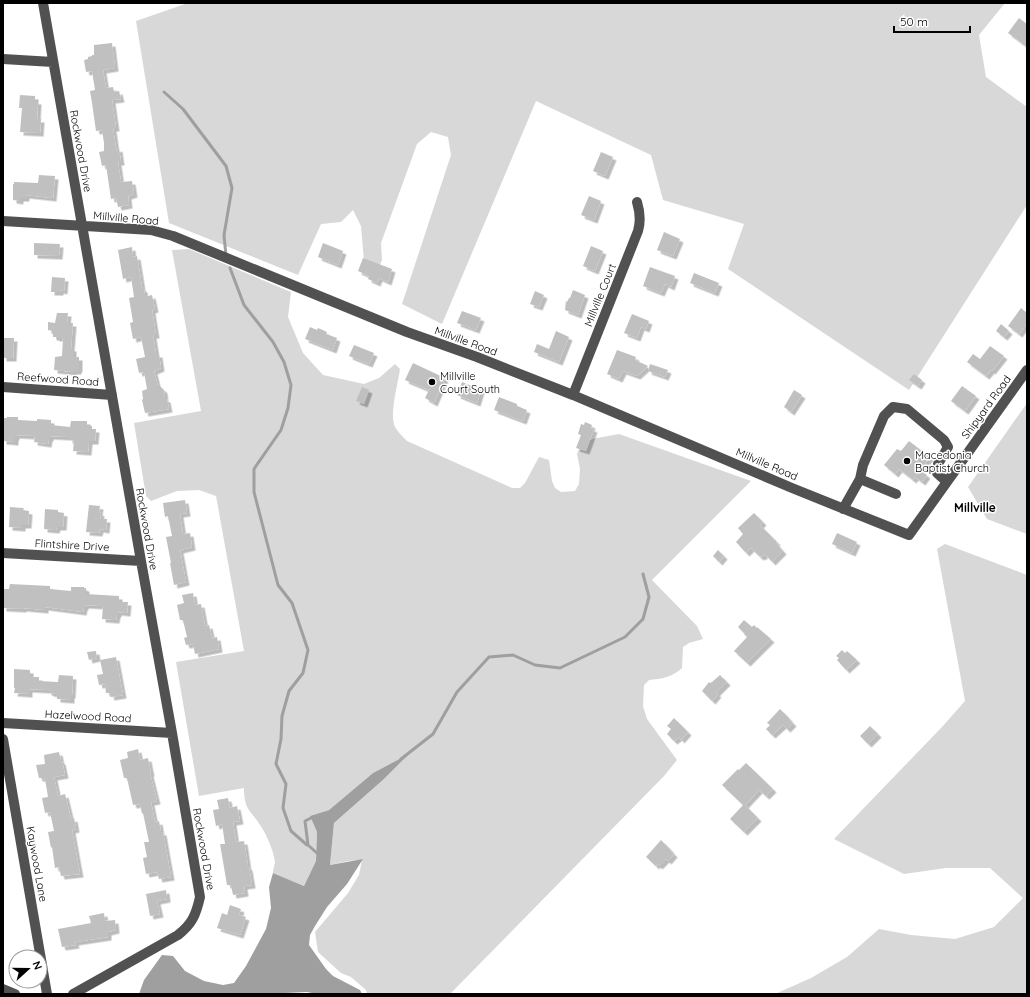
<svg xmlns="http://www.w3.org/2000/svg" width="1030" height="997" font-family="Quicksand,sans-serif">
<defs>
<filter id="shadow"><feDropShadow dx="3.5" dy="3.5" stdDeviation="0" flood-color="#0004"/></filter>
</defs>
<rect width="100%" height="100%" fill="#fff"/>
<path fill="#d8d8d8" d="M 188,3 L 1005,3 L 979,35 L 986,77 L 1027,107 L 1027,205 L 909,390 L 728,269 L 744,224 L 663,200 L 651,155 L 536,101 L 442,324 L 402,304 L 451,155 L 448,137 L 431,132 L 417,144 L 381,243 L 382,260 L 375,276 L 364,261 L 361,226 L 353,210 L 341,222 L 321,224 L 298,275 L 169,223 L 136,21 Z
M 189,249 L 291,292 L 288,317 L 303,353 L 323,375 L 364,384 L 379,378 L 395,364 L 400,369 C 398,384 389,414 395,427 C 398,432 403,437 407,441 L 512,488 L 520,488 L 525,483 L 539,457 L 549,460 L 552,481 L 555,488 L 561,492 L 575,491 L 579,484 L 580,469 L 577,454 L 580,447 L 592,439 L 619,434 L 751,481 L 652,580 L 697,626 L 703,639 L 689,643 L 683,647 L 682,668 C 673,677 661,679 649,680 L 644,685 L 643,706 L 647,719 L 677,760 L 664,776 L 450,994 L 367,994 L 366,990 L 351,977 L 341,973 L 318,952 L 315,932 L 348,893 L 359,875 L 362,860 L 348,861 L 330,865 L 334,823 L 384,779 L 408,755 L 373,773 L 329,810 L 310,816 L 317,832 L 316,861 L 304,886 L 273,873 C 273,870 274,866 275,863 C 275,854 266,833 260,825 C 250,809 244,810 244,788 L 199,796 L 176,662 L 244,651 L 216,496 L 199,490 L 177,491 L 151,501 L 146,496 L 134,423 L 201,411 L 172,250 Z
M 1027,403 L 1027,534 L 987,519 L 968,487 Z
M 945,544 L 1027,575 L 1027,994 L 775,994 L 811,978 L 847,957 L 879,929 L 911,935 L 955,939 L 994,927 L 1023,898 L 990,868 L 946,868 L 904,874 L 834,839 L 942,727 L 965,701 L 937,549 Z"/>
<path fill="#9f9f9f" d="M 409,754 L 384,779 L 334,823 L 330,865 L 363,859 L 347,884 L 327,907 L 315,926 L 310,935 L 309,945 L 326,969 L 333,976 L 360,990 L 362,994 L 317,994 L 307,992 L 285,993 L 283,994 L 139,994 L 144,980 L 162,955 L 173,956 L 185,971 L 204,981 L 223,985 L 234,983 L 246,966 L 266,929 L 271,908 L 269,887 L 273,873 L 304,886 L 316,861 L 317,832 L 310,816 L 329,810 L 373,773 Z"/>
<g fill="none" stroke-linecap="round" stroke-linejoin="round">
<path stroke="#9f9f9f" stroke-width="3" d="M 164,92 L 183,109 L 226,166 L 232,188 L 224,235 L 226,256
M 230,268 L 244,305 L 273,342 L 284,362 L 291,385 L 288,408 L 281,430 L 254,469 L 254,492 L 278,585 L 292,603 L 308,650 L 303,673 L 289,691 L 282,716 L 281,739 L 276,764 L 286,784 L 283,808 L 291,831 L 307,845
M 401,759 L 433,734 L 457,692 L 489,657 L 513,655 L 535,665 L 560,668 L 625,637 L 643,619 L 649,597 L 643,574
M 313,817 L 305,821 L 308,845 L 318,854"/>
</g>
<path fill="#c0c0c0" filter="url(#shadow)" d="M 1019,18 L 1027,24 L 1027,47 L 1008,33 Z
M 112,43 L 115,68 L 103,70 L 106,88 L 113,87 L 114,92 L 119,91 L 121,99 L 112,100 L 116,128 L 113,128 L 116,149 L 119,148 L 121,162 L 118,162 L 121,182 L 132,181 L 134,194 L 128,196 L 129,205 L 118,207 L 116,198 L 111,199 L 106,165 L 102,166 L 99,152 L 104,151 L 104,143 L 102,130 L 96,131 L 92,103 L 90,91 L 95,90 L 92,71 L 86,72 L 84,60 L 88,59 L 88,57 L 92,56 L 92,55 L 94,55 L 94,45 Z
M 20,95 L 35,96 L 35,101 L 38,101 L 37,119 L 41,119 L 40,133 L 20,132 L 22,108 L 19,108 Z
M 601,152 L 613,157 L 605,176 L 593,171 Z
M 39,175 L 55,176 L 53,198 L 26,195 L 26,198 L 20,198 L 20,201 L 13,200 L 13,184 L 14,184 L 14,182 L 38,183 Z
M 589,196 L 601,201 L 594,220 L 581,215 Z
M 664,232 L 680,239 L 673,256 L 657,250 Z
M 34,243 L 60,244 L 59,256 L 34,255 Z
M 323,243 L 343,251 L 338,265 L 318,257 Z
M 591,246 L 603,251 L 595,271 L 583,266 Z
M 132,247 L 133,257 L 137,256 L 142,287 L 143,289 L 144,289 L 145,295 L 147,295 L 148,296 L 152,295 L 155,309 L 152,310 L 156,335 L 153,335 L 156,354 L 159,354 L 161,368 L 154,371 L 158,387 L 161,387 L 164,390 L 165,399 L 167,399 L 169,409 L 145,413 L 142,400 L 143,399 L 142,391 L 147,389 L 144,372 L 139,373 L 136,359 L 145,357 L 141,337 L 133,339 L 130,323 L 133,322 L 129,298 L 134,297 L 131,277 L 123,279 L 118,250 Z
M 363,258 L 392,269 L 388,282 L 379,278 L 377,283 L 368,279 L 369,276 L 358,271 Z
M 650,267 L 675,276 L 671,287 L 665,284 L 661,293 L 643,286 Z
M 694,273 L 719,283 L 715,293 L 690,283 Z
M 52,277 L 65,278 L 64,291 L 60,290 L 60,292 L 51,292 Z
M 573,290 L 585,295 L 578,315 L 565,310 L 566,301 L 567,302 L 569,298 L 570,298 Z
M 535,291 L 544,295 L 539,307 L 530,304 Z
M 1021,308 L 1027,313 L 1027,323 L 1019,334 L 1008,326 Z
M 462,311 L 481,318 L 476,330 L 457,323 Z
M 57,313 L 68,313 L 67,323 L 73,323 L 71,348 L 73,348 L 73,357 L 79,357 L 79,369 L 78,369 L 78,371 L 73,371 L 73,372 L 54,370 L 55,357 L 62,356 L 63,338 L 56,338 L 56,337 L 53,337 L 53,331 L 48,330 L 48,322 L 55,323 Z
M 632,314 L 649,321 L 646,329 L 641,327 L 637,338 L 624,333 Z
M 1001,324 L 1009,331 L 1004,337 L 996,331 Z
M 310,327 L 317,330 L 318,328 L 327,332 L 326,334 L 337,338 L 333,350 L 305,339 Z
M 556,331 L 569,337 L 559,362 L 534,352 L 537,344 L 549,349 Z
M 3,338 L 14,338 L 13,358 L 3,358 Z
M 354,345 L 374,353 L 369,364 L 349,356 Z
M 990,346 L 1004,356 L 992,371 L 991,370 L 986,376 L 967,362 L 973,354 L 980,359 Z
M 617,350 L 636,357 L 635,360 L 648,366 L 637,376 L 623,371 L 619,379 L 607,374 Z
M 413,363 L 445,378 L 434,403 L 425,398 L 429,390 L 405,380 Z
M 650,364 L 668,370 L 665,377 L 648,371 Z
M 914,374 L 922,380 L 918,386 L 909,380 Z
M 462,382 L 481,390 L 477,403 L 457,395 Z
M 962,386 L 976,396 L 965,411 L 951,401 Z
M 362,387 L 369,390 L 364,404 L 356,401 Z
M 794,390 L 802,395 L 791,412 L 784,407 Z
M 499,397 L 517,404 L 517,406 L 527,410 L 523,421 L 494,410 Z
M 7,417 L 18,417 L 18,420 L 37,421 L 37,419 L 51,420 L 51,425 L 70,427 L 71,421 L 87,421 L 87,426 L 92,426 L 92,429 L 96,429 L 95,441 L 89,441 L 88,452 L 73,451 L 74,440 L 69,440 L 69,437 L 50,436 L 50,438 L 49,438 L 48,444 L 34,442 L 35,436 L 16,435 L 16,437 L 15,437 L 15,442 L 3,441 L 3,418 L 7,418 Z
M 585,422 L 592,425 L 591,428 L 594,429 L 586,451 L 576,448 L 581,435 L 578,434 L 581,424 L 584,425 Z
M 909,441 L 930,457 L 920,470 L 927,475 L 922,482 L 915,477 L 913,480 L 899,469 L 895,474 L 884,465 L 897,449 L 901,451 Z
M 185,500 L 187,513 L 180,514 L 183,534 L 190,533 L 192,547 L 180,550 L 186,582 L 174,585 L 170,563 L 171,563 L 166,537 L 172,536 L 168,516 L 165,517 L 163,503 Z
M 89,505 L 100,506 L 99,512 L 101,513 L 100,519 L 107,519 L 106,530 L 100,529 L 99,533 L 86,532 Z
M 10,507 L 22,508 L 24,508 L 23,510 L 29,511 L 28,525 L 22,525 L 22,528 L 9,527 Z
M 45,509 L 58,510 L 58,512 L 64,513 L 63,527 L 57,527 L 56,530 L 44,529 Z
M 754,513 L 763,522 L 760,525 L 777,542 L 776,543 L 783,551 L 772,562 L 765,554 L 762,557 L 761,556 L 760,557 L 751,548 L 746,553 L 736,542 L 743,534 L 738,528 Z
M 837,533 L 857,542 L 852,553 L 832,544 Z
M 718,550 L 724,556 L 719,562 L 713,556 Z
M 10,584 L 50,586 L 50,589 L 71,591 L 71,587 L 84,587 L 84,588 L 86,588 L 86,594 L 119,596 L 119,602 L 128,602 L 127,613 L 118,612 L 118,614 L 117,614 L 116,620 L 102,619 L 103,606 L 85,605 L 85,607 L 84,607 L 83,612 L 45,607 L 45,610 L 23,608 L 23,609 L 3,608 L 3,589 L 9,589 Z
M 193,593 L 195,605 L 201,604 L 205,626 L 209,625 L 212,638 L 217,637 L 219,649 L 195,654 L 193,644 L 186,645 L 184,638 L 187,637 L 183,620 L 180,620 L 177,605 L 184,603 L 182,595 Z
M 744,620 L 752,627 L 754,625 L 757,628 L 757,627 L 771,639 L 747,663 L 734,651 L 747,637 L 744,634 L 745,634 L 738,627 Z
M 842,650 L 845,653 L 847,651 L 857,660 L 846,670 L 837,660 L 839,658 L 836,656 Z
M 96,651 L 97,658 L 89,660 L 87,652 Z
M 116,657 L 123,695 L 111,697 L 110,693 L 106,693 L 105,684 L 99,685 L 97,675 L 103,674 L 100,660 Z
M 14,669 L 30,670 L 30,677 L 39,677 L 39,681 L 58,682 L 59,675 L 73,676 L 72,695 L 71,695 L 71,700 L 57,699 L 57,694 L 50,693 L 50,692 L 48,692 L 48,690 L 29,689 L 29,694 L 14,693 L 15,688 L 14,688 Z
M 720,675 L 727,682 L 716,693 L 718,694 L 712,701 L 702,691 L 709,682 L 710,683 L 712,682 Z
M 780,709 L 789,718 L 789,719 L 793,723 L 787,729 L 783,725 L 772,735 L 766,729 L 770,725 L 767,723 Z
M 674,718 L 688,732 L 681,740 L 679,737 L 674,741 L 667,734 L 671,729 L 667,726 Z
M 870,726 L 878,734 L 868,744 L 860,736 Z
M 138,749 L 140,760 L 148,758 L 151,773 L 150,773 L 157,801 L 151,802 L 155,822 L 159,821 L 161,832 L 163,832 L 171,877 L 159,879 L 157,872 L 146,874 L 143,858 L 147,857 L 144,842 L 149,842 L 143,813 L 142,814 L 140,804 L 133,805 L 127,778 L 124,778 L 120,760 L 128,758 L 127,752 Z
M 59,752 L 61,761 L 62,761 L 65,775 L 54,777 L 58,796 L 65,794 L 71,819 L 74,818 L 76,829 L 72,830 L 80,874 L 61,876 L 59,867 L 55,868 L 52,847 L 51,848 L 48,832 L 54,831 L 50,812 L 45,813 L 42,798 L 48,797 L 45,779 L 42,780 L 42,778 L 39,778 L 36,765 L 45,764 L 44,755 Z
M 746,763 L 773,789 L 766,796 L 759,790 L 745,805 L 758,818 L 744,832 L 730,819 L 743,805 L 722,785 L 738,769 L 739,770 Z
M 228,798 L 230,808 L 237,806 L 240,821 L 233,822 L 236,842 L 244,841 L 248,867 L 249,867 L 252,885 L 244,886 L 245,893 L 233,895 L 231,885 L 227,885 L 220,844 L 225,844 L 222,824 L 216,826 L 213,810 L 219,809 L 217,800 Z
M 661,840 L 671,850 L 670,850 L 674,854 L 668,861 L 666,859 L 659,866 L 657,864 L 656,866 L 646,857 Z
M 166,890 L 167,899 L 157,901 L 160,914 L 150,916 L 146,894 Z
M 230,905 L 241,909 L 239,915 L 246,917 L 240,935 L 217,928 L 222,913 L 227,915 Z
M 104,913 L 105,921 L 115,920 L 116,930 L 108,932 L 108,937 L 75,942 L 76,945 L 62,947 L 58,929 L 91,923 L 89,916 Z"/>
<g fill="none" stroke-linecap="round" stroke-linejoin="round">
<path stroke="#515151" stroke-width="10" d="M 43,3 L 141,561 L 172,733 L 200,897 C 196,915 192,924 178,935 L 73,994
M 3,59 L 53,62
M 3,221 L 151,230 L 173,236 L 407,332 L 477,357 L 573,395 L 792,488 L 909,535 L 1027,370
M 3,387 L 112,395
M 573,395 L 638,231 C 641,221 640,212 637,202
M 896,494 L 860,479 L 863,465 L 884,416 L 893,407 L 907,409 L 944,440 L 948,447 L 938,464 L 937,473 L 947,482
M 843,509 L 860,479
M 3,553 L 141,561
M 3,723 L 172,733
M 3,739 L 47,994
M 3,989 L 15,994"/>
</g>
<g fill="#000" stroke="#fff" stroke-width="1.5">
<circle cx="432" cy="382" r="4"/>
<circle cx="907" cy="461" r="4"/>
</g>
<g text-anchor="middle" stroke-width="3" stroke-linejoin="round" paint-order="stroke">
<g font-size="11" fill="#000" stroke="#fff">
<text transform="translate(81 151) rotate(80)" y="4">Rockwood Drive</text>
<text transform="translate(126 218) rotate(5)" y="4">Millville Road</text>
<text transform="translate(600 295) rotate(-68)" y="4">Millville Court</text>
<text transform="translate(466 341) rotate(20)" y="4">Millville Road</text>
<text transform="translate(58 379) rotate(4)" y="4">Reefwood Road</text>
<text transform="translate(986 407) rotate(-54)" y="4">Shipyard Road</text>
<text transform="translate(767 464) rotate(23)" y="4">Millville Road</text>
<text transform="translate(147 529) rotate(80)" y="4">Rockwood Drive</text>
<text transform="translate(72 545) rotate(3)" y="4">Flintshire Drive</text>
<text transform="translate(88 716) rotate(3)" y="4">Hazelwood Road</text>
<text transform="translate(204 849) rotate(80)" y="4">Rockwood Drive</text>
<text transform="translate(37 864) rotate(80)" y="4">Kaywood Lane</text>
</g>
<g font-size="11" fill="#000" stroke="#fff" text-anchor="start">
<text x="440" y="380">Millville<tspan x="440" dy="13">Court South</tspan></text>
<text x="915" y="459">Macedonia<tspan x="915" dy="13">Baptist Church</tspan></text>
</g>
<g font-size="12" font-weight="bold" fill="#000" stroke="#fff">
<text x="975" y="512">Millville</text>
</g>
</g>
<rect width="1030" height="997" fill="none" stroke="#000000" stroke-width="8"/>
<g transform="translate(28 969) rotate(69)"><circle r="19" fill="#ffffff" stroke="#999999"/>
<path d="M0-3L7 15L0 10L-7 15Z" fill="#000000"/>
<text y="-6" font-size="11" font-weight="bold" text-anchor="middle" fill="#000000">N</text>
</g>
<path d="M894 26v6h76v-6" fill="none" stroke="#000000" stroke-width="2"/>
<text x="900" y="26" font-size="12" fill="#000000" stroke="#ffffff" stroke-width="3" paint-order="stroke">50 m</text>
</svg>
